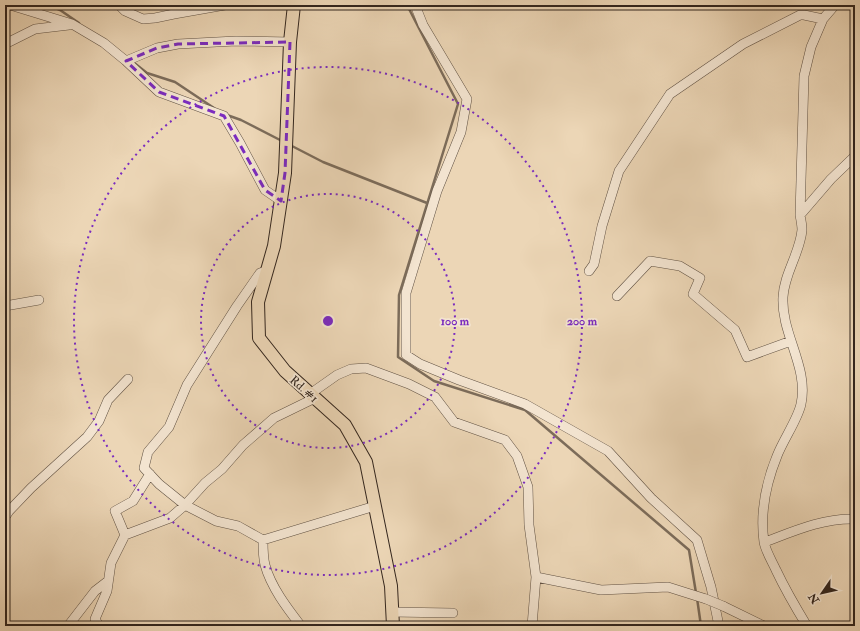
<svg xmlns="http://www.w3.org/2000/svg" width="860" height="631" font-family="'IM FELL Double Pica',serif">
<rect width="100%" height="100%" fill="#ecd6b6"/>
<filter id="stains"><feTurbulence type="fractalNoise" baseFrequency=".005" numOctaves="4"/><feColorMatrix values="0 0 0 0 .2 0 0 0 0 .09 0 0 0 0 .02 0 0 0 .5 -.17"/></filter>
<radialGradient id="worn" r=".72"><stop offset=".6" stop-color="#630" stop-opacity="0"/><stop offset="1" stop-color="#630" stop-opacity=".3"/></radialGradient>
<g fill="none" stroke-linecap="round" stroke-linejoin="round">
<path stroke="#7c6c5a" stroke-width="2.5" d="M 49,5 L 60,10 L 79,23
M 407,5 L 458,104 L 399,295 L 398,357 L 434,381 L 525,410 L 689,550 L 696,593
M 133,62 L 147,73 L 175,82 L 214,108
M 227,115 L 241,120 L 282,141
M 290,145 L 323,162 L 427,203
M 697,598 L 701,626"/>
<g stroke="#615244" stroke-width="10">
<path id="minor" d="M 10,5 L 72,24 L 104,43 L 126,61 L 159,92 L 224,116 L 240,143 L 265,190 L 281,201
M 119,5 L 125,11 L 143,19 L 155,18 L 174,14 L 225,5
M 415,5 L 423,25 L 467,99 L 461,132 L 437,191 L 406,293 L 406,355 L 420,364 L 459,380 L 525,404 L 608,451 L 651,498 L 697,540 L 711,587 L 719,626
M 5,44 L 35,29 L 69,25
M 126,61 L 157,48 L 178,44 L 236,41 L 290,42
M 800,215 L 831,179 L 855,156
M 266,271 L 260,273 L 237,306 L 187,385 L 169,427 L 148,452 L 144,468 L 159,484 L 185,505 L 205,483 L 222,469 L 243,445 L 274,418 L 315,398
M 589,271 L 594,264 L 602,226 L 619,171 L 670,94 L 743,44 L 800,15 L 804,15 L 823,19
M 617,296 L 650,261 L 680,266 L 700,278 L 693,294 L 735,330 L 747,357 L 791,341
M 5,306 L 39,300
M 310,394 L 337,375 L 351,369 L 366,368 L 409,384 L 435,397 L 454,422 L 505,440 L 517,456 L 528,487 L 529,525 L 536,577 L 532,626
M 5,517 L 9,511 L 31,488 L 87,437 L 99,421 L 108,400 L 128,379
M 125,535 L 115,511 L 133,501 L 150,474
M 263,540 C 263,548 263,557 265,565 C 271,587 287,608 301,626
M 765,542 C 794,531 823,518 855,519
M 536,577 L 601,590 L 668,587 L 706,599
M 723,606 L 764,626
M 392,612 L 453,613
M 68,626 L 95,591 L 108,581
M 99,626 L 95,619 L 107,591 L 111,563 L 125,535 L 170,518 L 185,505 L 216,521 L 238,526 L 263,540 L 375,506
M 807,626 C 796,608 785,589 776,570 C 772,561 766,552 764,542 C 760,513 766,483 777,456 C 783,440 798,419 801,404 C 809,367 781,334 783,297 C 784,274 800,253 802,230 C 802,225 801,220 800,215 L 804,76 L 811,47 L 823,19 L 835,5"/>
</g>
<g stroke="#33261e" stroke-width="14">
<path id="major" d="M 294,5 L 290,42 L 285,173 L 274,246 L 258,302 L 259,338 L 285,371 L 345,425 L 366,462 L 391,586 L 393,626"/>
</g>
<use href="#minor" stroke="#f3e4d0" stroke-width="9"/>
<use href="#major" stroke="#ecd6b6" stroke-width="12"/>
<g stroke="#615244" stroke-width="10" stroke-linecap="butt">
<path id="minor-bridge" d="M 706,599 L 723,606"/>
</g>
<use href="#minor-bridge" stroke="#f3e4d0" stroke-width="9"/>
</g>
<path fill="none" stroke="#7b2cbf" stroke-width="3" stroke-dasharray="8 5" stroke-linejoin="round" d="M 290,42 L 285,173 L 281,201 L 265,190 L 224,116 L 159,92 L 126,61 L 157,48 L 178,44 Z"/>
<g fill="none" stroke="#7b2cbf" stroke-width="2" stroke-dasharray="2 4">
<circle cx="328" cy="321" r="127"/>
<circle cx="328" cy="321" r="254"/>
</g>
<g text-anchor="middle" stroke-width="3.5" stroke-linejoin="round" paint-order="stroke">
<g font-size="12" fill="#33261e" stroke="#f3e4d0">
<text transform="translate(304 389) rotate(42)" y="4">Rd. #1</text>
</g>
</g>
<circle cx="328" cy="321" r="6" fill="#7b2cbf" stroke="#f3e4d0" stroke-width="2"/>
<g font-size="12" text-anchor="middle" font-weight="bold" fill="#7b2cbf" stroke="#f3e4d0" stroke-width="3.5" stroke-linejoin="round" paint-order="stroke">
<text x="455" y="325">100 m</text>
<text x="582" y="325">200 m</text>
</g>
<rect width="860" height="631" fill="none" stroke="#ecd6b6" stroke-width="20"/>
<rect x="6" y="6" width="848" height="619" fill="none" stroke="#33261e" stroke-width="2"/>
<rect x="10" y="10" width="840" height="611" fill="none" stroke="#33261e"/>
<g transform="translate(822 593) rotate(236)" stroke="#f3e4d0" stroke-width="3" paint-order="stroke">
<path d="M0-3L7 15L0 10L-7 15Z" fill="#33261e"/>
<text y="-6" font-size="11" font-weight="bold" text-anchor="middle" fill="#33261e">N</text>
</g>
<rect width="100%" height="100%" filter="url(#stains)"/>
<rect width="100%" height="100%" fill="url(#worn)"/>
</svg>
